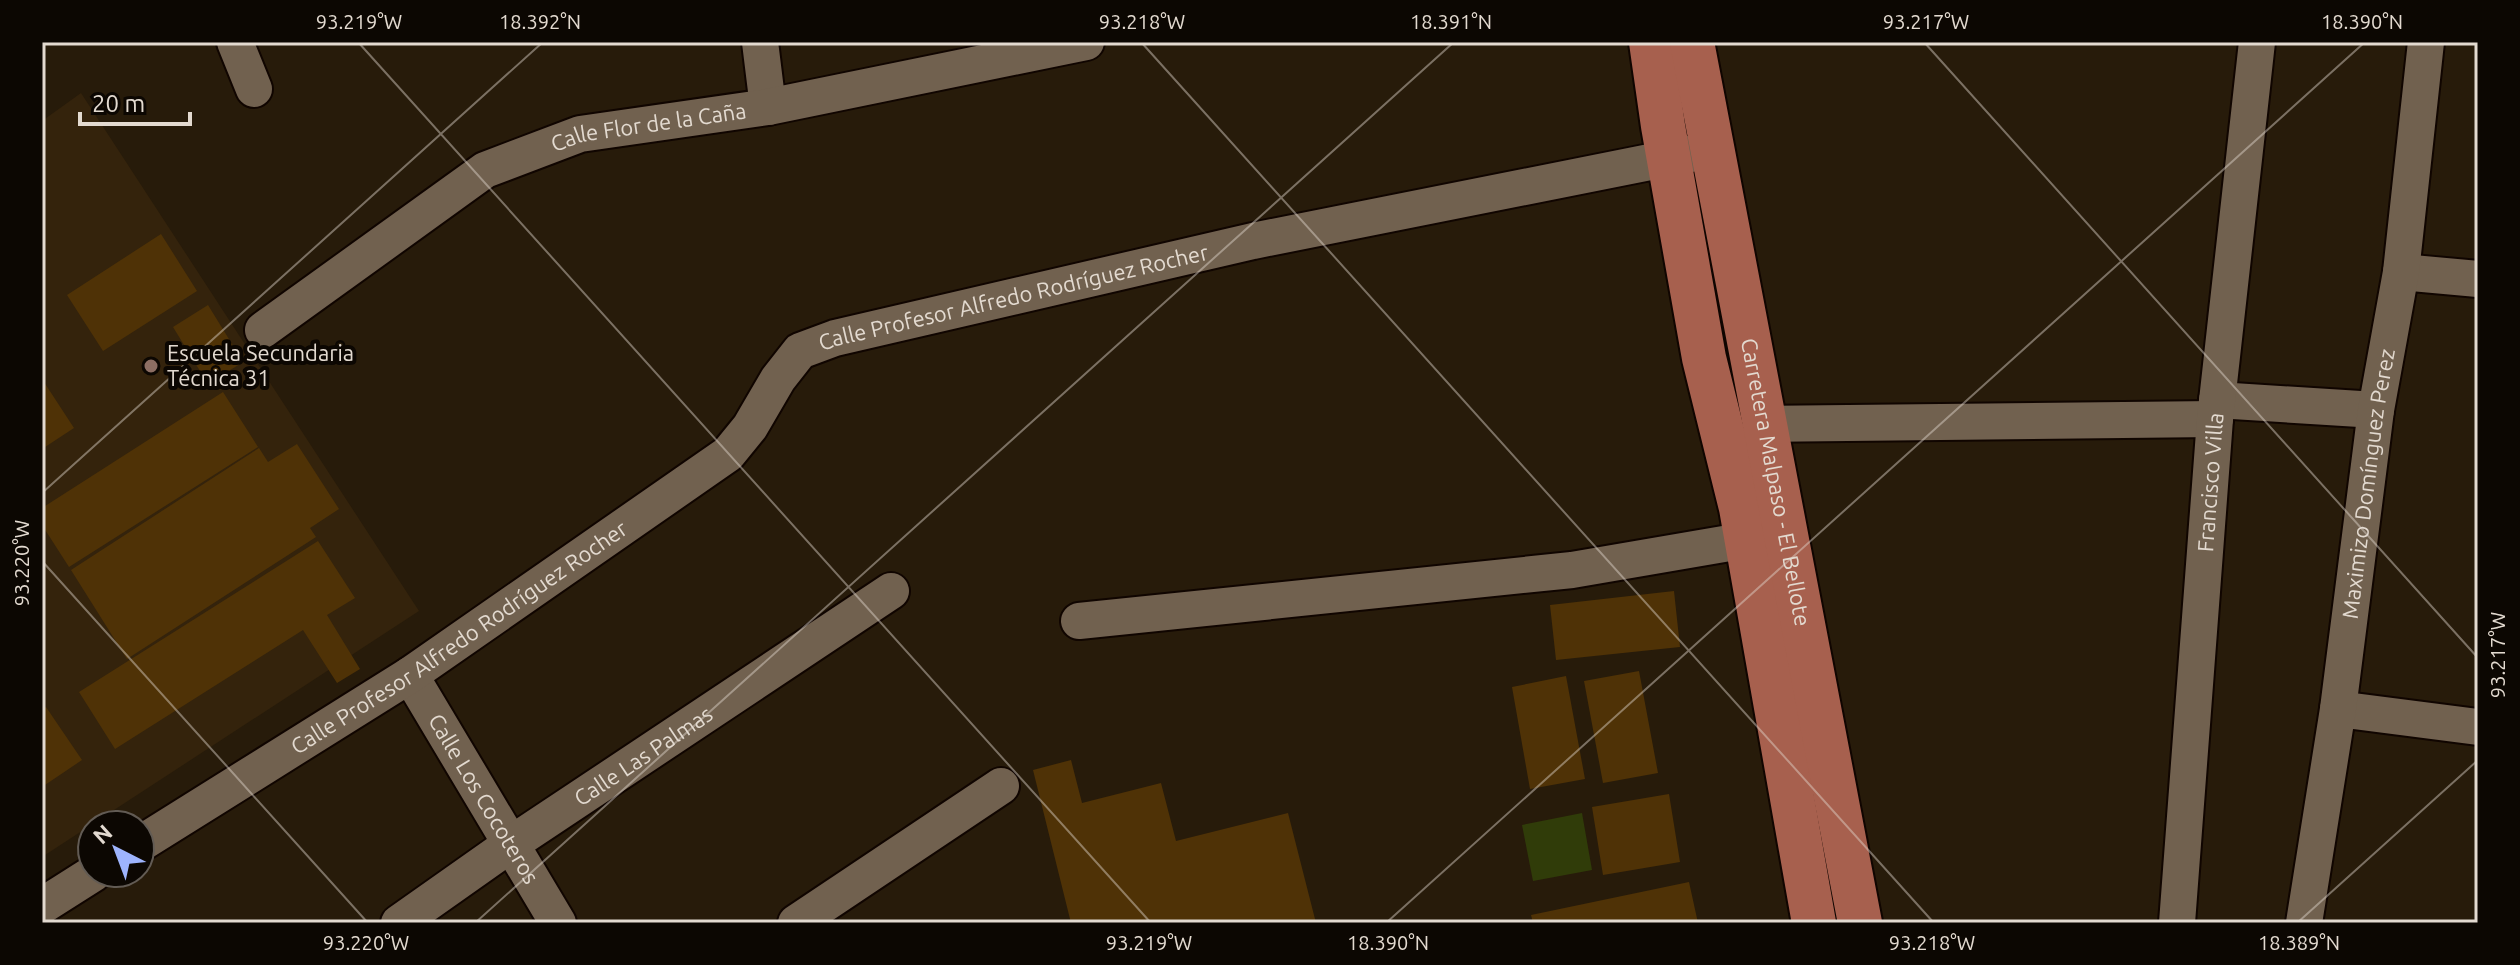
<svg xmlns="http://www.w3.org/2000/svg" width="2520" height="965" font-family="Ubuntu,sans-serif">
<rect width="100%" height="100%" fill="#271b0a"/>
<path fill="#34230c" d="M 81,93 L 419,611 L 42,857 L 42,121 Z"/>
<path fill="#303c09" d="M 1582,813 L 1592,870 L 1533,881 L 1522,825 Z"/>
<path fill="#4f3206" d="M 161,234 L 197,291 L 103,351 L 67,295 Z
M 208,305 L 243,362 L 208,384 L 173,327 Z
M 42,379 L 74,428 L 42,449 Z
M 223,392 L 258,447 L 69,567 L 42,525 L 42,508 Z
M 297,444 L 339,509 L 310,528 L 316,537 L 127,659 L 71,570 L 259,448 L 268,462 Z
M 318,541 L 355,598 L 327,615 L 360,669 L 337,683 L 303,630 L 115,749 L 79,692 Z
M 1674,591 L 1680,647 L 1556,660 L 1550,605 Z
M 1639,671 L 1658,773 L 1603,783 L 1584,681 Z
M 1566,676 L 1585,779 L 1530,789 L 1512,687 Z
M 46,707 L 82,760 L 42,787 L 42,710 Z
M 1071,760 L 1082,803 L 1161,783 L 1176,841 L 1288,813 L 1316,923 L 1071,923 L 1033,770 Z
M 1669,794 L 1680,862 L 1603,875 L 1592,807 Z
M 1689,882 L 1698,923 L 1533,923 L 1531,915 Z"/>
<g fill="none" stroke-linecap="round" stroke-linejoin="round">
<g stroke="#100500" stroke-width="40">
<g id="minor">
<path d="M 235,42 L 254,89"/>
<path d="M 760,42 L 768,107"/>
<path d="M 2401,272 L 2478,279"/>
<path id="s1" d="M 263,330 L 485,170 L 580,134 L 768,107 L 1086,42"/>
<path d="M 2217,400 L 2376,410"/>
<path d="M 1763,424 L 2215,419"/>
<path d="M 1079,621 L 1572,570 L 1747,540"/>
<path id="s2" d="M 410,675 L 558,923"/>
<path d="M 2338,709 L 2478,727"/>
<path id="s3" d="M 140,844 L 410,675 L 728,454 L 750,427 L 778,379 L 800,351 L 835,338 L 1253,241 L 1695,153"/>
<path d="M 42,906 L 94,873"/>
<path id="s4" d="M 399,923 L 511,844 L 891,591"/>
<path d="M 796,923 L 1001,786"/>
<path id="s5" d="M 2177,923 L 2215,419 L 2257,42"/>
<path id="s6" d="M 2304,923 L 2338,709 L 2376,410 L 2401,272 L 2426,42"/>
</g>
</g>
<g stroke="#100500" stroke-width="48">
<g id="primary">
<path d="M 1651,42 L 1663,126 L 1704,358 L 1741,508 L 1814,923"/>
<path id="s7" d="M 1692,42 L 1860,923"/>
</g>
</g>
<use href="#minor" stroke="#71614f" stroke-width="36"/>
<use href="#primary" stroke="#a7604e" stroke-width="44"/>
</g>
<path fill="none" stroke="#e3dad0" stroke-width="2" stroke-opacity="0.45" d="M 358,42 L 1151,923M 1141,42 L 1934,923M 1924,42 L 2478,658M 42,493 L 543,42M 42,561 L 368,923M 475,923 L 1454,42M 1386,923 L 2365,42M 2297,923 L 2478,760"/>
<circle fill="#8d6e63" stroke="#0c0702" stroke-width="3" cx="151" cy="366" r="8"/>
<g text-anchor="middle" stroke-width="8" stroke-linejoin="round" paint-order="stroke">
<g font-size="22" fill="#e3dad0" stroke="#0c0702">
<text dy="8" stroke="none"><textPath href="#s1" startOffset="444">Calle Flor de la Caña</textPath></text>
<text dy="8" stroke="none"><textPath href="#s3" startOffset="1052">Calle Profesor Alfredo Rodríguez Rocher</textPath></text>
<text dy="8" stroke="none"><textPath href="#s5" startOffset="442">Francisco Villa</textPath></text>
<text dy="8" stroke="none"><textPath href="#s7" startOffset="448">Carretera Malpaso - El Bellote</textPath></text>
<text dy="8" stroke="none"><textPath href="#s6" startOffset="444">Maximizo Domínguez Perez</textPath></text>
<text dy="8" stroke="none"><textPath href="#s3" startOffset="380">Calle Profesor Alfredo Rodríguez Rocher</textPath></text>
<text dy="8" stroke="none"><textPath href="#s4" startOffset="296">Calle Las Palmas</textPath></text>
<text dy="8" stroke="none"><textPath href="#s2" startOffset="144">Calle Los Cocoteros</textPath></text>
</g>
<g font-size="22" fill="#e3dad0" stroke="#0c0702" text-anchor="start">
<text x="167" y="361">Escuela Secundaria<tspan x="167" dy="25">Técnica 31</tspan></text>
</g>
</g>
<rect width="2520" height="965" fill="none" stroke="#0c0702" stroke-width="88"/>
<g transform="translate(116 849) rotate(318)"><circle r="38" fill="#0c0702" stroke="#625b54" stroke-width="2"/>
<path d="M0-6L14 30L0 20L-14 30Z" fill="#9eb4fd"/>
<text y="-12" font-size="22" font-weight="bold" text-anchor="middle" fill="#e3dad0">N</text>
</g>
<path d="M80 112v12h110v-12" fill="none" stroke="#e3dad0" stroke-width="4"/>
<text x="92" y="112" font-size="24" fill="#e3dad0" stroke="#0c0702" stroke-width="6" paint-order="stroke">20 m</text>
<rect x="44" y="44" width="2432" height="877" fill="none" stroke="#e3dad0" stroke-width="3"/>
<g font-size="20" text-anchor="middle" fill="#e3dad0">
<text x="359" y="29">93.219°W</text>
<text x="540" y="29">18.392°N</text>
<text x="1142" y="29">93.218°W</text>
<text x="1451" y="29">18.391°N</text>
<text x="1926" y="29">93.217°W</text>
<text x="2362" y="29">18.390°N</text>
<text transform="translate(22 563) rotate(-90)" y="7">93.220°W</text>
<text transform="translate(2498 655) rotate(-90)" y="7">93.217°W</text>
<text x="366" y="950">93.220°W</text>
<text x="1149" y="950">93.219°W</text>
<text x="1388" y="950">18.390°N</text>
<text x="1932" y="950">93.218°W</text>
<text x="2299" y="950">18.389°N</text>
</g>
</svg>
